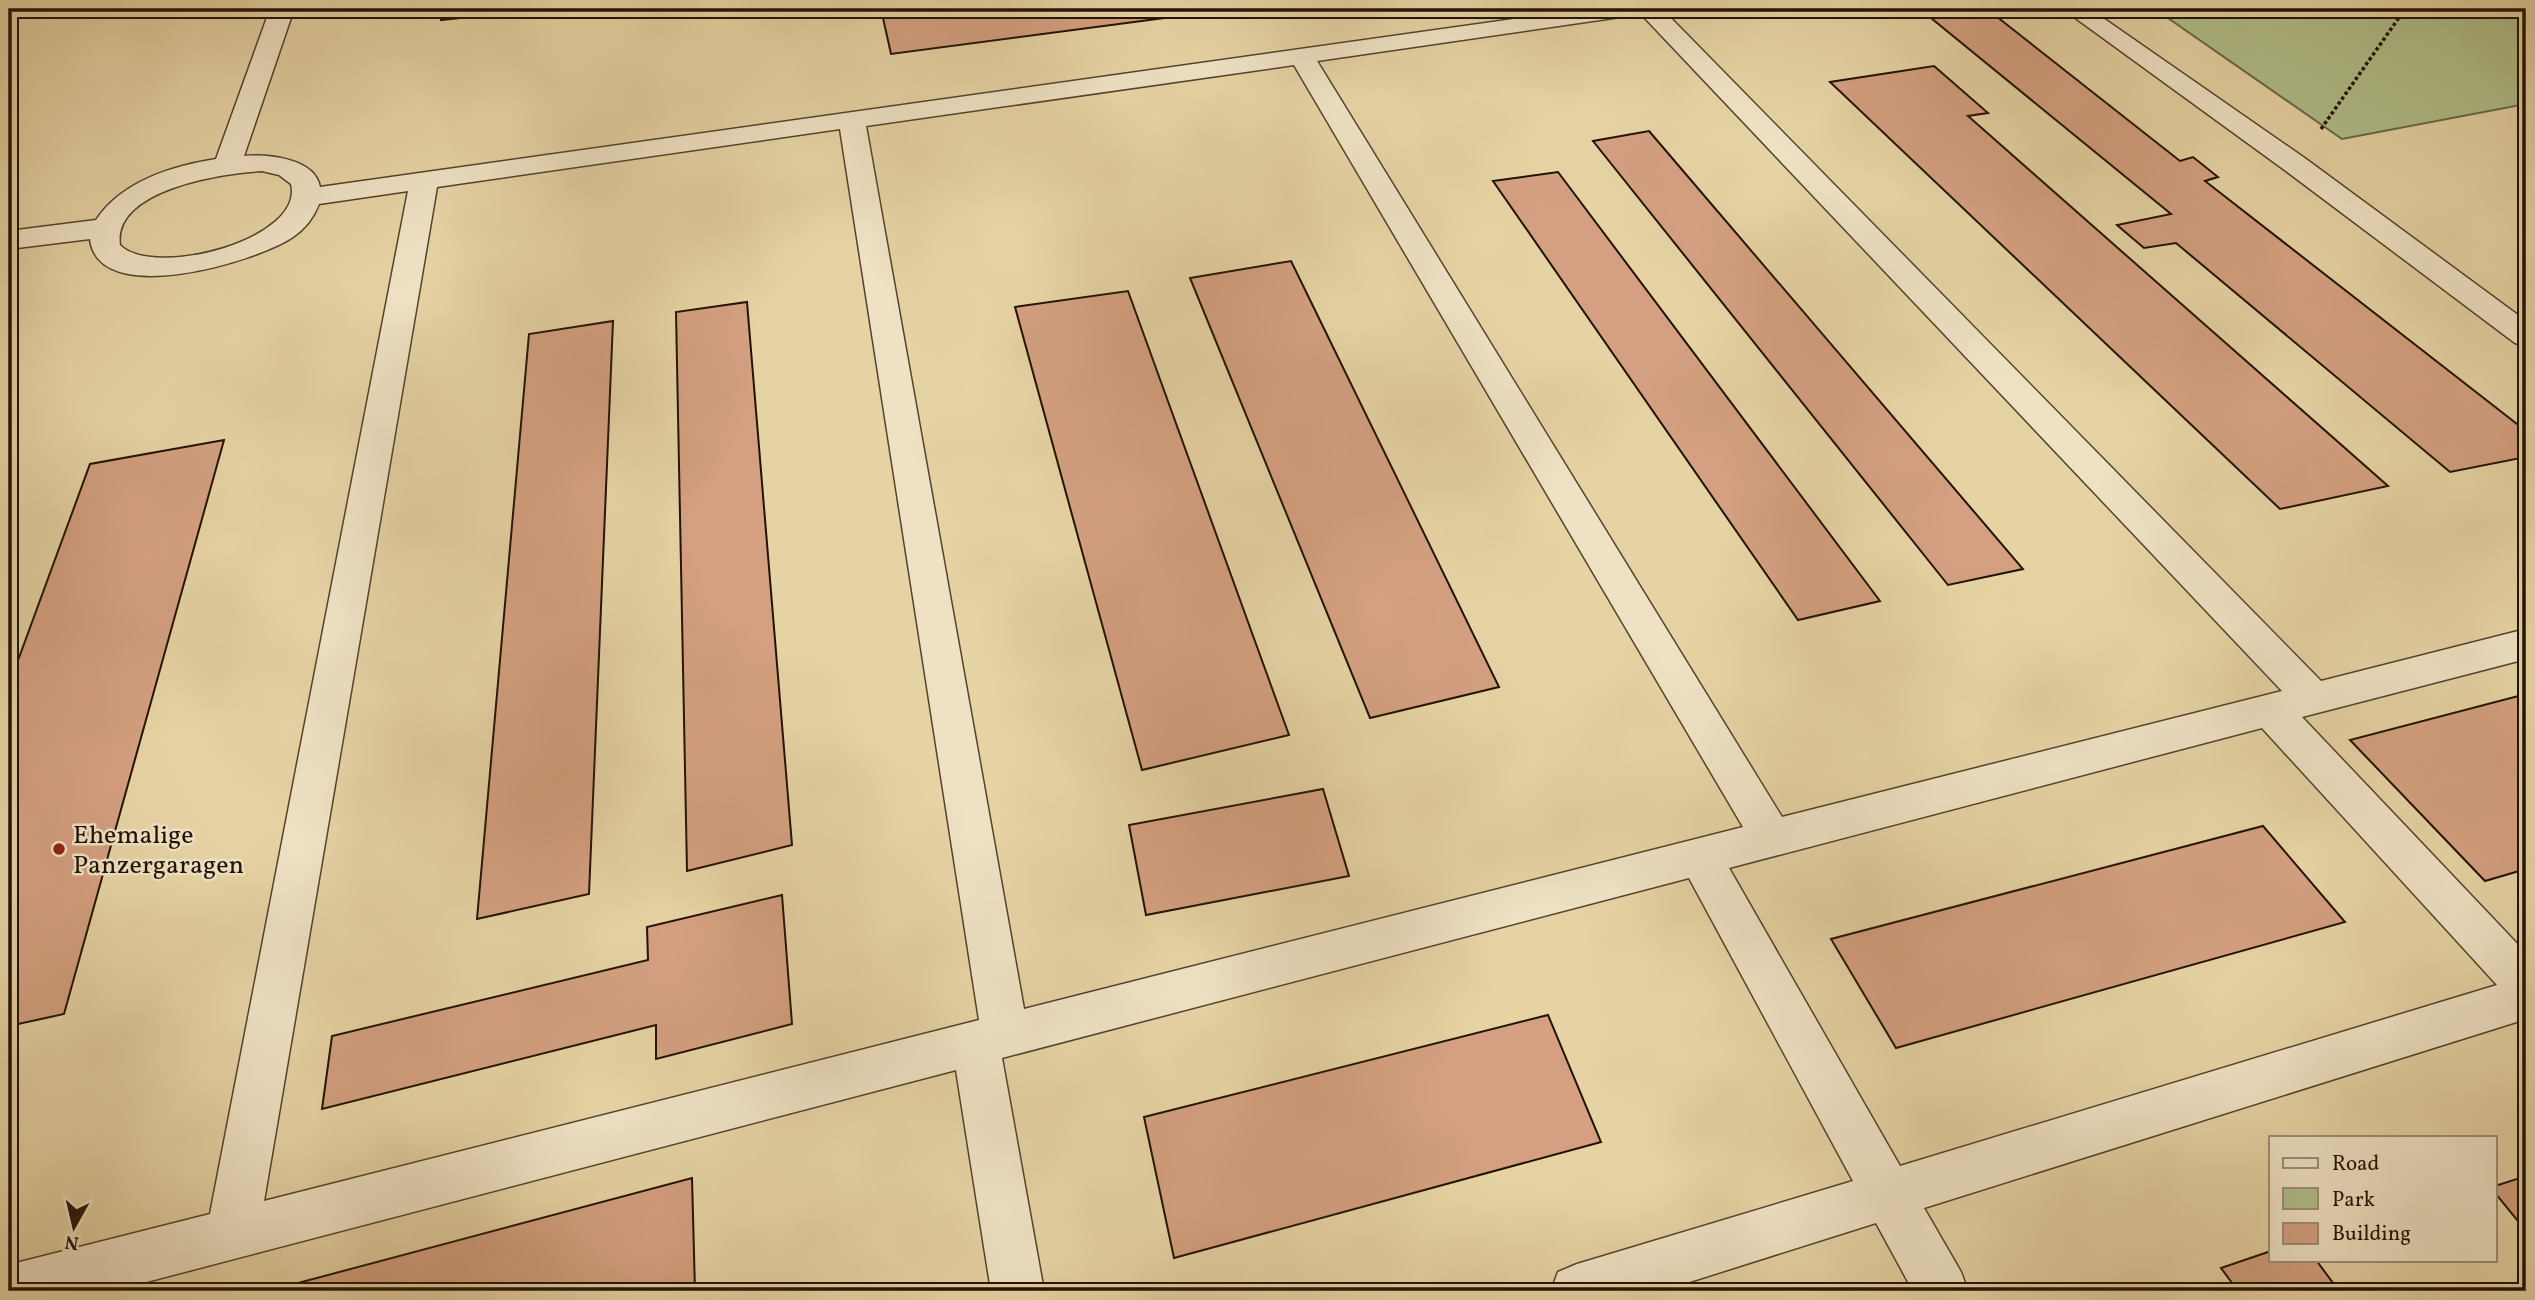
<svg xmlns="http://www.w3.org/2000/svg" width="2535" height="1300" font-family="Vollkorn,serif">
<rect width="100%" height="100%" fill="#e6d3a4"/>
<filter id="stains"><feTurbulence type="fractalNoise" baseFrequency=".00286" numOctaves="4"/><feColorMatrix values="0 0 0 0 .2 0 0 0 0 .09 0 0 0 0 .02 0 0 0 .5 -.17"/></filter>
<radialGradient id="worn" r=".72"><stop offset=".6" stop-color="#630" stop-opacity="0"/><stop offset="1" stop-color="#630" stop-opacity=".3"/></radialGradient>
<path fill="#b0be8a" stroke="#686848" stroke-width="2" d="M 2155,9 L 2526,9 L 2526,104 L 2342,139 Z"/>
<path fill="#d4a081" stroke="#211305" stroke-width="2" d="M 444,9 L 543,9 L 441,20 Z
M 881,9 L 1233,9 L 891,54 Z
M 1920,9 L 1987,9 L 2180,161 L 2193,157 L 2218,177 L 2205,181 L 2526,431 L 2526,457 L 2450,472 L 2176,243 L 2144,248 L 2117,225 L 2171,214 Z
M 1934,66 L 1988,113 L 1968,116 L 2388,486 L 2280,509 L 1830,82 Z
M 1649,131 L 2023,569 L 1948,585 L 1593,141 Z
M 1558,172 L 1880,601 L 1798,620 L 1493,181 Z
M 1291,261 L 1499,687 L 1370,718 L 1190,278 Z
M 1128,291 L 1289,735 L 1142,770 L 1015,307 Z
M 747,302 L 792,845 L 687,871 L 676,312 Z
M 613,321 L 589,894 L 477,919 L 529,334 Z
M 224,440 L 64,1014 L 9,1026 L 9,685 L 90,464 Z
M 2526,694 L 2526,869 L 2485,881 L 2350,740 Z
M 1323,789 L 1349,876 L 1146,915 L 1129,825 Z
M 2263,826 L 2345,922 L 1896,1048 L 1831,939 Z
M 782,895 L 792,1024 L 656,1059 L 656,1025 L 322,1109 L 332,1036 L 648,960 L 647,927 Z
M 1548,1015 L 1601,1142 L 1174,1258 L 1144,1117 Z
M 2526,1176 L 2526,1231 L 2495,1193 L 2495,1186 Z
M 692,1178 L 695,1291 L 268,1291 Z
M 2271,1251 L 2271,1260 L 2316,1260 L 2339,1291 L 2238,1291 L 2221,1268 Z"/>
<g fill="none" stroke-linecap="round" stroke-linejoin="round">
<g stroke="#52432d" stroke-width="3">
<path id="minor" d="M 270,9 L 294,9 L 244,156 C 267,154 315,158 320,187 L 1585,9 L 1662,9 L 2321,681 L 2526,629 L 2526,659 L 2302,717 L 2526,953 L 2526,1019 L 1924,1208 L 1961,1272 L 1968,1291 L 1913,1291 L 1876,1223 L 1661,1291 L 1551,1291 L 1558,1272 L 1577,1264 L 1853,1181 L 1689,878 L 1002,1058 L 1044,1291 L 991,1291 L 956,1070 L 112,1291 L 9,1291 L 9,1266 L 12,1264 L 210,1214 L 408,191 L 319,204 C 314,217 305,229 293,237 C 258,261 98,310 90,239 L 9,249 L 9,231 L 96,220 C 122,181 172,166 216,159 ZM 1641,14 L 2282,691 L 1782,817 L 1317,61 ZM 1294,65 L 1743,827 L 1024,1009 L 866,126 ZM 840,129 L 979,1020 L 264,1201 L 437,187 ZM 262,171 L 279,175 L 291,184 C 305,240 153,279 120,245 C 112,189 224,173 262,171 ZM 2262,728 L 2497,985 L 1900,1166 L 1729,868 Z
M 2063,9 L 2090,9 L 2306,159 L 2526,321 L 2526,346 L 2515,343 L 2286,171 Z"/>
</g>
<path stroke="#211305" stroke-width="3.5" stroke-dasharray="3.5 2.5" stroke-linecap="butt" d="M 2472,9 L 2526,16
M 2321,129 L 2405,9"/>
<use href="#minor" fill="#efe2c4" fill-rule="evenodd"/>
</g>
<circle fill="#8f2418" stroke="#efe2c4" stroke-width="2.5" cx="59" cy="849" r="7"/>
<g text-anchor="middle" stroke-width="5" stroke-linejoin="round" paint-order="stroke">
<g font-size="26" fill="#211305" stroke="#efe2c4" text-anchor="start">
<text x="73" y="843">Ehemalige<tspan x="73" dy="30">Panzergaragen</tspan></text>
</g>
</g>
<rect width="2535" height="1300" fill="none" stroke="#e6d3a4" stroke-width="35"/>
<rect x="10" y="10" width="2514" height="1279" fill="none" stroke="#211305" stroke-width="3.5"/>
<rect x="18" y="18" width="2500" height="1265" fill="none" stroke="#211305" stroke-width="2"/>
<rect x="2269" y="1136" width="228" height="126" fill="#efe2c4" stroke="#9d8f78" stroke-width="2"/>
<rect x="2283" y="1158" width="35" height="10" fill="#efe2c4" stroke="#9d8f78" stroke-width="2"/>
<text x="2332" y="1170" font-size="21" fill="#211305">Road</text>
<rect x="2283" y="1188" width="35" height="21" fill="#b0be8a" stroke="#9d8f78" stroke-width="2"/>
<text x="2332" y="1206" font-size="21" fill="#211305">Park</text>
<rect x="2283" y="1223" width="35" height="21" fill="#d4a081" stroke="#9d8f78" stroke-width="2"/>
<text x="2332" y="1240" font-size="21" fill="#211305">Building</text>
<g transform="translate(74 1227) rotate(188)" stroke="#efe2c4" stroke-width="5" paint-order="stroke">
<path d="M0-5L12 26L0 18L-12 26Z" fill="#211305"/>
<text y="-10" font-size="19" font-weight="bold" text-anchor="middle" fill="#211305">N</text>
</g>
<rect width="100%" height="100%" filter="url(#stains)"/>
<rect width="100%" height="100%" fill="url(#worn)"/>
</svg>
